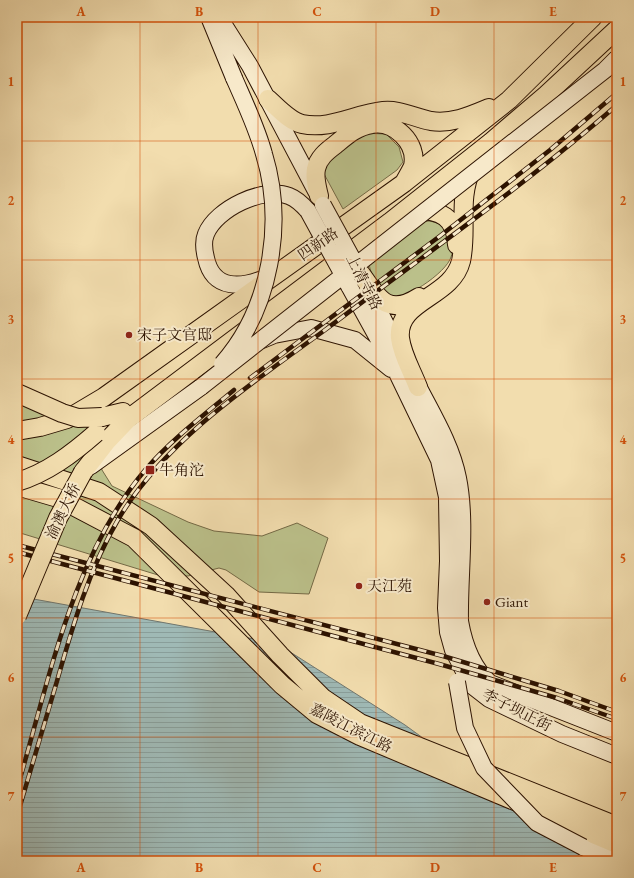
<svg xmlns="http://www.w3.org/2000/svg" width="634" height="878" font-family="'EB Garamond','Noto Serif SC',serif">
<defs>
<pattern id="water-rules" width="6" height="5" patternUnits="userSpaceOnUse"><rect width="6" height="5" fill="#9fb9b5"/><path d="M0 2.5h6" fill="none" stroke="#899e9a"/></pattern>
</defs>
<rect width="100%" height="100%" fill="#f2ddae"/>
<filter id="stains"><feTurbulence type="fractalNoise" baseFrequency=".005" numOctaves="4"/><feColorMatrix values="0 0 0 0 .2 0 0 0 0 .09 0 0 0 0 .02 0 0 0 .5 -.17"/></filter>
<radialGradient id="worn" r=".72"><stop offset=".6" stop-color="#630" stop-opacity="0"/><stop offset="1" stop-color="#630" stop-opacity=".3"/></radialGradient>
<path fill="#bbc08a" stroke="#746945" d="M 360,133 L 386,134 L 399,147 L 403,162 L 397,170 L 343,209 L 323,172 L 327,158 Z
M 429,221 C 440,223 445,226 448,237 C 451,244 454,250 451,257 C 447,272 401,305 387,295 C 383,292 380,286 378,282 C 373,276 370,272 369,263 L 422,222 Z
M 17,383 L 69,407 L 89,429 L 102,470 L 112,486 L 188,522 L 214,531 L 262,536 L 297,523 L 328,538 L 309,594 L 259,592 L 226,570 L 219,568 L 188,576 L 158,575 L 17,532 Z"/>
<path fill="url(#water-rules)" stroke="#71766d" d="M 17,596 L 276,643 L 405,725 L 593,861 L 17,861 Z"/>
<g fill="none" stroke-linecap="round" stroke-linejoin="round">
<g stroke="#2c1200" stroke-width="18">
<path id="secondary" d="M 209,17 L 234,78
M 219,17 L 250,66 L 316,191
M 267,277 C 242,288 213,291 206,258 C 204,250 203,241 206,234 C 216,209 263,186 289,196 C 297,199 302,204 308,211
M 349,286 L 398,375 L 439,460 L 447,497 L 448,561 L 446,608 L 448,632 L 453,650 L 471,685 L 489,699 L 562,734 L 617,756
M 368,289 L 401,354
M 262,340 L 274,335 L 311,328 L 355,340 L 391,369
M 413,376 C 429,409 451,442 458,478 C 467,523 459,576 460,621 C 464,644 473,668 490,683 L 617,733
M 91,466 L 201,387
M 583,847 L 617,861"/>
</g>
<g stroke="#2c1200" stroke-width="20">
<path id="primary" d="M 268,99 C 277,107 289,121 302,124 C 330,130 355,114 383,111 C 399,109 415,118 431,121 C 452,124 470,116 489,108
M 319,196 C 317,187 314,178 316,169 C 318,158 327,151 335,145 C 346,136 357,126 372,124 C 394,120 418,143 413,166 C 411,171 407,177 404,183
M 414,210 C 440,209 456,217 457,245
M 359,271 C 377,296 386,318 419,297
M 418,387 C 412,371 402,355 400,338 C 396,300 452,298 461,261 C 468,229 457,200 472,168
M 102,417 L 123,412
M 17,431 L 40,427 L 67,419 L 104,397 L 404,183 L 509,100 L 593,17
M 17,465 L 99,492 L 151,526 L 226,595 L 280,655 L 323,698 L 360,723 L 617,826
M 83,472 L 107,441 L 128,419 L 390,222 L 491,142 L 546,95 L 617,29
M 17,486 L 58,498 L 134,538 L 282,685 L 317,714 L 360,736 L 617,844"/>
</g>
<use href="#secondary" stroke="#f7e9ca" stroke-width="16"/>
<use href="#primary" stroke="#f2ddae" stroke-width="18"/>
<g stroke="#2c1200" stroke-width="4.5">
<path id="rail" d="M 250,378 L 440,236 L 550,150 L 617,93
M 17,545 L 443,656 L 559,691 L 617,712
M 17,552 L 439,664 L 557,698 L 617,719
M 17,789 C 49,681 72,556 146,469 C 172,439 204,415 234,390
M 17,816 C 30,771 44,726 57,681 C 73,625 89,569 119,518 C 167,439 251,384 325,330 C 423,256 524,186 617,105"/>
</g>
<use href="#rail" stroke="#f7e9ca" stroke-width="3" stroke-dasharray="9" stroke-linecap="butt"/>
<g stroke="#2c1200" stroke-width="18" stroke-linecap="butt">
<path id="secondary-bridge" d="M 323,205 L 359,271
M 308,211 L 349,286
M 222,364 C 271,309 285,223 264,154 C 257,128 245,103 234,78
M 201,387 L 605,70 L 617,58
M 457,682 L 465,728 L 484,768 L 537,823 L 583,847"/>
</g>
<g stroke="#2c1200" stroke-width="20" stroke-linecap="butt">
<path id="primary-bridge" d="M 17,393 L 62,413 L 78,418 L 102,417
M 17,482 C 47,473 72,454 96,433
M 17,616 L 58,518 L 83,472"/>
</g>
<use href="#secondary-bridge" stroke="#f7e9ca" stroke-width="16"/>
<use href="#primary-bridge" stroke="#f2ddae" stroke-width="18"/>
</g>
<path fill="none" stroke="#d5520b" stroke-width="1" stroke-opacity="0.55" d="M 140,17 L 140,861M 258,17 L 258,861M 376,17 L 376,861M 494,17 L 494,861M 17,141 L 617,141M 17,260 L 617,260M 17,379 L 617,379M 17,499 L 617,499M 17,618 L 617,618M 17,737 L 617,737"/>
<g fill="#8f2418" stroke="#f7e9ca" stroke-width="1.5">
<circle cx="129" cy="335" r="4"/>
<rect x="145" y="465" width="10" height="10" rx="2"/>
<circle cx="359" cy="586" r="4"/>
<circle cx="487" cy="602" r="4"/>
</g>
<g text-anchor="middle" stroke-width="4" stroke-linejoin="round" paint-order="stroke">
<g font-size="15" fill="#2c1200" stroke="#f7e9ca">
<text transform="translate(318 244) rotate(-35)" y="5">四新路</text>
<text transform="translate(364 282) rotate(63)" y="5">上清寺路</text>
<text transform="translate(63 511) rotate(-64)" y="5">渝澳大桥</text>
<text transform="translate(517 710) rotate(27)" y="5">李子坝正街</text>
<text transform="translate(351 728) rotate(27)" y="5">嘉陵江滨江路</text>
</g>
<g font-size="15" fill="#2c1200" stroke="#f7e9ca" text-anchor="start">
<text x="137" y="340">宋子文官邸</text>
<text x="159" y="475">牛角沱</text>
<text x="367" y="591">天江苑</text>
<text x="495" y="607">Giant</text>
</g>
</g>
<rect width="634" height="878" fill="none" stroke="#f2ddae" stroke-width="44"/>
<rect x="22" y="22" width="590" height="834" fill="none" stroke="#d5520b" stroke-width="1.5"/>
<g font-size="13" text-anchor="middle" font-weight="bold" fill="#d5520b">
<text x="81" y="16">A</text>
<text x="199" y="16">B</text>
<text x="317" y="16">C</text>
<text x="435" y="16">D</text>
<text x="553" y="16">E</text>
<text x="11" y="86">1</text>
<text x="623" y="86">1</text>
<text x="11" y="205">2</text>
<text x="623" y="205">2</text>
<text x="11" y="324">3</text>
<text x="623" y="324">3</text>
<text x="11" y="444">4</text>
<text x="623" y="444">4</text>
<text x="11" y="563">5</text>
<text x="623" y="563">5</text>
<text x="11" y="682">6</text>
<text x="623" y="682">6</text>
<text x="11" y="801">7</text>
<text x="623" y="801">7</text>
<text x="81" y="872">A</text>
<text x="199" y="872">B</text>
<text x="317" y="872">C</text>
<text x="435" y="872">D</text>
<text x="553" y="872">E</text>
</g>
<rect width="100%" height="100%" filter="url(#stains)"/>
<rect width="100%" height="100%" fill="url(#worn)"/>
</svg>
